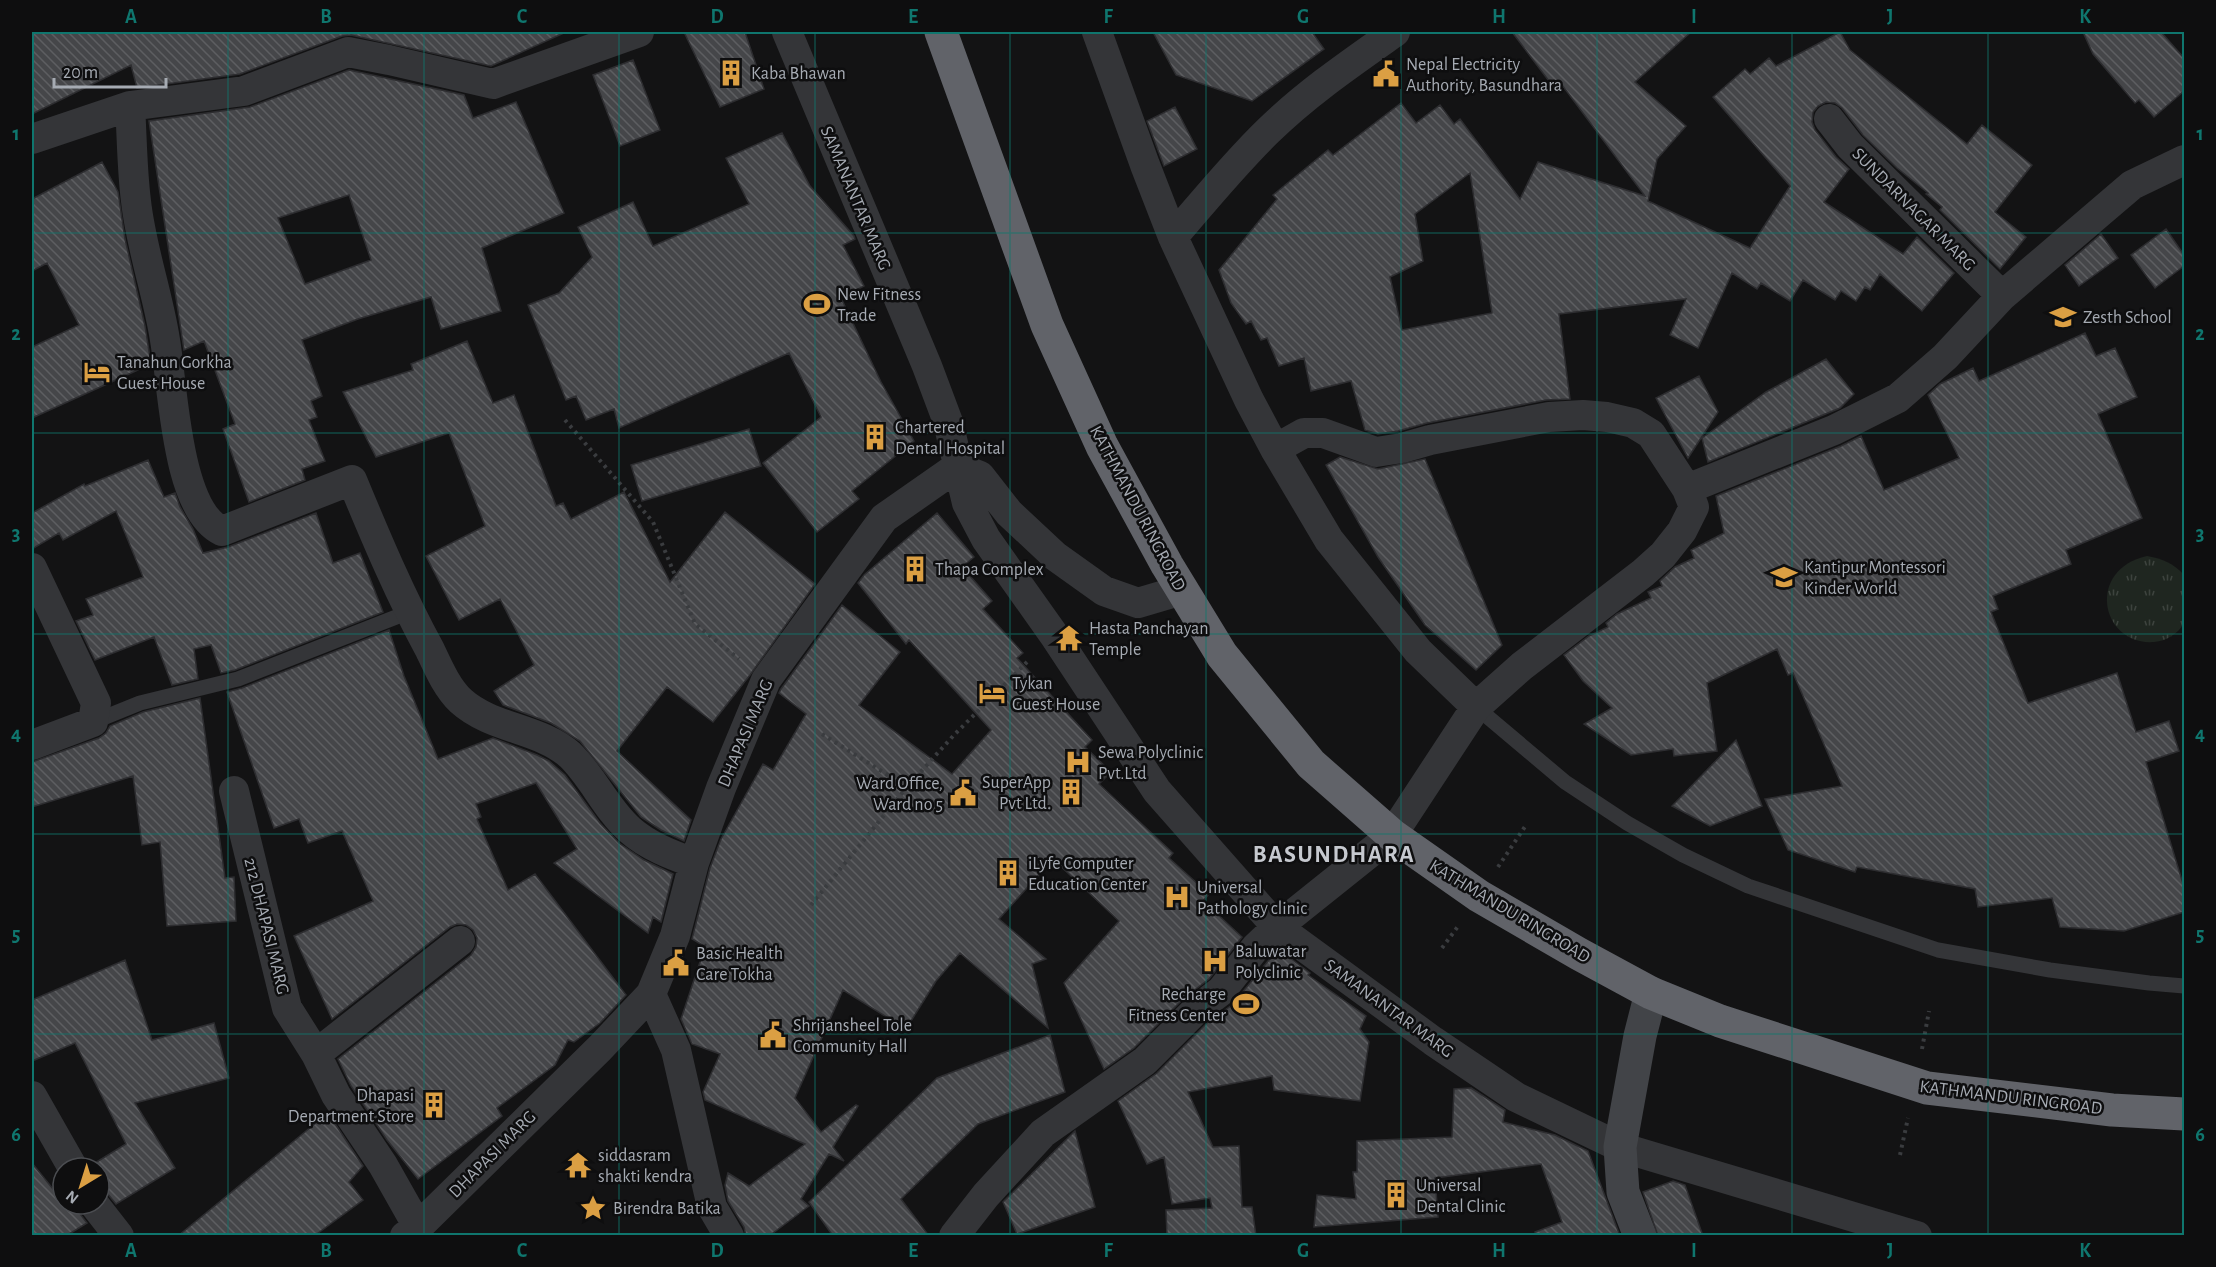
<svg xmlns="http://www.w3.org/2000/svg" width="2216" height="1267" font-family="'Alegreya Sans',sans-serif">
<defs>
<pattern id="grass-tufts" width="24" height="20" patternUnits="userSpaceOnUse" patternTransform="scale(1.5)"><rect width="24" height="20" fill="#1f2620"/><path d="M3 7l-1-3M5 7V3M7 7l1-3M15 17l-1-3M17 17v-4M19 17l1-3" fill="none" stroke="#3d433e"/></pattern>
<pattern id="building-back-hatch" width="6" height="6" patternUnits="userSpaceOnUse" patternTransform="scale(1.5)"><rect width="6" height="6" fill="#454649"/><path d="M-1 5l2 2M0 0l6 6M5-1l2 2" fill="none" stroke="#5d5e61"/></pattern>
</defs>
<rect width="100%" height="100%" fill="#131314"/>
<path fill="url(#grass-tufts)" d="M 2147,556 C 2163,559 2173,563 2184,575 L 2184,623 C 2178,634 2166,641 2154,642 C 2101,646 2085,570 2147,556 Z"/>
<path fill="url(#building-back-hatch)" stroke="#2d2d30" stroke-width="1.5" fill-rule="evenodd" d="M 32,32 L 566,32 L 491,66 L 351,35 L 342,36 L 240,74 L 137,88 L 131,65 L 32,114 Z
M 684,32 L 745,32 L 764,89 L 720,107 Z
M 1153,32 L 1312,32 L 1324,49 L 1252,101 L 1176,75 Z
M 1512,32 L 1691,32 L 1635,82 L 1686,126 L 1657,159 L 1648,201 L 1750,248 L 1790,186 L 1713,97 L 1745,69 L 1750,74 L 1769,58 L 1776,66 L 1840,32 L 1850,50 L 1967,144 L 1982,125 L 2032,165 L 1995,212 L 2026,237 L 2000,269 L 1940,210 L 1942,207 L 1926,194 L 1928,193 L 1897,168 L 1863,135 L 1842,108 L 1835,103 L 1826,102 L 1818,106 L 1813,112 L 1812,122 L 1815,130 L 1836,157 L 1849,169 L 1824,202 L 1903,254 L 1917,237 L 1954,273 L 1922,311 L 1880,274 L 1870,290 L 1865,287 L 1856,301 L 1841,291 L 1835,300 L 1803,280 L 1790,301 L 1761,283 L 1757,289 L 1732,273 L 1698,348 L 1670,335 L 1686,299 L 1559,314 L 1570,399 L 1546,400 L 1427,423 L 1398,431 L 1378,434 L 1365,430 L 1351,381 L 1311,391 L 1304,358 L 1279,366 L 1267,338 L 1261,340 L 1251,321 L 1246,324 L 1231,303 L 1219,270 L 1277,199 L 1273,195 L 1328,150 L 1333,155 L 1401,103 L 1416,123 L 1440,105 L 1454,124 L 1460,119 L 1520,199 L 1538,162 L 1645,196 L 1562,85 L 1555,89 ZM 1470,173 L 1492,313 L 1402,330 L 1390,277 L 1423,261 L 1415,214 Z
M 2083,32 L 2161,32 L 2184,58 L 2184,91 L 2154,117 L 2139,100 L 2135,103 L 2093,54 Z
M 633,60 L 660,130 L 620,146 L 593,75 Z
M 349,70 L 464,95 L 473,118 L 516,102 L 564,213 L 482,248 L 501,311 L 441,329 L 431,297 L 358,319 L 302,340 L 322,396 L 311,401 L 317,417 L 309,420 L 325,461 L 302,469 L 305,480 L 249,502 L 223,429 L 235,424 L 204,341 L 184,350 L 149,121 L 250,107 ZM 349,195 L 371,260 L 305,284 L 278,218 Z
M 1175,107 L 1197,149 L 1164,166 L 1147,121 Z
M 782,133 L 810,186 L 854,236 L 855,239 L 843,245 L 864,286 L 841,298 L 881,382 L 914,441 L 852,491 L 859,499 L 817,532 L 763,463 L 821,417 L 789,353 L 619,428 L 614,409 L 586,420 L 576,396 L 566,400 L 528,305 L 559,293 L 592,257 L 578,227 L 633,202 L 653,246 L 749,204 L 726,158 Z
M 102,162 L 118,192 L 125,239 L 145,326 L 151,364 L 32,418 L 32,347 L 79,325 L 47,263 L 32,271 L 32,199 Z
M 2166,229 L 2184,255 L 2184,266 L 2155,288 L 2131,255 Z
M 2101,234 L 2118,258 L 2079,286 L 2065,265 Z
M 2085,333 L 2096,356 L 2115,348 L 2137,397 L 2098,414 L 2142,518 L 2066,550 L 2071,564 L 1993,596 L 1998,609 L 1991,612 L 2028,703 L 2117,673 L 2136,732 L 2169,721 L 2179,751 L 2146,762 L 2184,887 L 2184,912 L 2124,931 L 2060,927 L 2052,898 L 1978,907 L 1975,889 L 1857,867 L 1855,872 L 1788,850 L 1765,799 L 1842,786 L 1793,673 L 1788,675 L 1777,649 L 1707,683 L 1717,751 L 1674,756 L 1673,749 L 1631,755 L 1584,724 L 1612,708 L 1583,681 L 1564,655 L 1589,636 L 1608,627 L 1606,623 L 1617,614 L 1651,598 L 1648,592 L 1662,586 L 1660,581 L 1675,567 L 1694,558 L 1691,550 L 1724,533 L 1716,496 L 1841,446 L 1861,436 L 1884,490 L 1959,458 L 1928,395 L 1940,384 L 1973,368 L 1979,381 Z
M 467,341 L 493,403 L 514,395 L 556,506 L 563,503 L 571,519 L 624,492 L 670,582 L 725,512 L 815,584 L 750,675 L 713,722 L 667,687 L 617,751 L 691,820 L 684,841 L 661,830 L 641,817 L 580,741 L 551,723 L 503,705 L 494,691 L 534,665 L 500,599 L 459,620 L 426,556 L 485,526 L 449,433 L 376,457 L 343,392 L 413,370 L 411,364 Z
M 1826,359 L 1854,394 L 1840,408 L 1708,462 L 1702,438 L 1766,392 Z
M 1699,376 L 1718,412 L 1688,458 L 1656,398 Z
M 749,429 L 761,466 L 642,501 L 631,465 Z
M 1340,457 L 1378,469 L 1425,459 L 1502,645 L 1476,670 L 1425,625 L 1378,557 L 1326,465 Z
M 148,460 L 164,497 L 175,493 L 180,507 L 193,529 L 203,553 L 228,547 L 316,513 L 333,563 L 360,553 L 383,612 L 235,670 L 221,673 L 211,645 L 194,649 L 198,679 L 172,685 L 154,637 L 95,660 L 76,621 L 93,615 L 86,599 L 143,577 L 116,511 L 63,540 L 59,533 L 32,549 L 32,513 L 84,484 L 85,486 Z
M 937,513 L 974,557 L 962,567 L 992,601 L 983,609 L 1023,653 L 1017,658 L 1092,740 L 1085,747 L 1111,772 L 1099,784 L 1173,853 L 1169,858 L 1209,894 L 1203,901 L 1242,937 L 1209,979 L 1184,998 L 1134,1048 L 1104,1069 L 1064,983 L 1119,921 L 1053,859 L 999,919 L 1046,959 L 1032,964 L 1048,1028 L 960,953 L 936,981 L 906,1029 L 843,990 L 795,1098 L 821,1132 L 856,1105 L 858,1106 L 833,1147 L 844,1161 L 829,1154 L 801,1199 L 809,1206 L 769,1236 L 746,1236 L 744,1227 L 728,1201 L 725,1185 L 728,1173 L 749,1186 L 805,1144 L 705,1100 L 703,1092 L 720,1054 L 692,1044 L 681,1019 L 706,944 L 704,946 L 692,939 L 710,868 L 721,839 L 763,764 L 773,770 L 806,714 L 779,693 L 781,689 L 842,605 L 900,652 L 859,705 L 952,774 L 991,730 L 909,640 L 906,644 L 858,583 L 864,575 Z
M 389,630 L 404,676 L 438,759 L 493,738 L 537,755 L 549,761 L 565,775 L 600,823 L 619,843 L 644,860 L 673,874 L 661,922 L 653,917 L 648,933 L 554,863 L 577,849 L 536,783 L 476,804 L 481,817 L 477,819 L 508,890 L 535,874 L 626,995 L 600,1023 L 574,1042 L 568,1040 L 555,1065 L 497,1108 L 502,1116 L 418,1179 L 387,1140 L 351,1086 L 338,1059 L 471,955 L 476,947 L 477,938 L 473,930 L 466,925 L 457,924 L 450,927 L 332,1019 L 294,936 L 373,901 L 342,831 L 308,843 L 299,819 L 274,828 L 227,692 L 242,688 Z
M 200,698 L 225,878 L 234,877 L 236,921 L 167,926 L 160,842 L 142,845 L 133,776 L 32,807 L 32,762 L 99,738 L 106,733 L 110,726 L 143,712 Z
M 1736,740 L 1762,806 L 1710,826 L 1672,806 Z
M 1278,949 L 1310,973 L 1308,975 L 1366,1016 L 1360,1029 L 1369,1042 L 1360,1101 L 1274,1090 L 1272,1076 L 1188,1092 L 1213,1147 L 1239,1146 L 1242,1207 L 1252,1207 L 1256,1236 L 1167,1236 L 1166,1210 L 1212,1208 L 1210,1198 L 1172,1204 L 1164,1157 L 1147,1164 L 1118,1101 L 1157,1073 L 1207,1023 L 1232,1005 Z
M 125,960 L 152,1040 L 214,1023 L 229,1078 L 135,1103 L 175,1168 L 116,1204 L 107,1193 L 99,1188 L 99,1168 L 90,1168 L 90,1166 L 126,1144 L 75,1043 L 32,1061 L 32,1000 Z
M 1050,1035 L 1065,1092 L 978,1124 L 901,1199 L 929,1236 L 833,1236 L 809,1202 L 937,1078 Z
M 1471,1088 L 1505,1110 L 1503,1122 L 1555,1135 L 1588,1151 L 1620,1236 L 1536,1236 L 1535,1232 L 1562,1222 L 1541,1164 L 1435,1178 L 1438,1217 L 1314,1227 L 1317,1195 L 1356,1199 L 1353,1172 L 1357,1172 L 1357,1141 L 1452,1137 L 1454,1089 Z
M 328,1113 L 363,1166 L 349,1182 L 363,1200 L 314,1236 L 178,1236 Z
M 1075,1131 L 1095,1207 L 1017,1234 L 1003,1202 Z
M 32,1163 L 53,1189 L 63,1183 L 63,1204 L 77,1204 L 80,1214 L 87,1223 L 66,1236 L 32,1236 Z
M 1673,1181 L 1685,1185 L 1703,1236 L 1658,1236 L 1643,1192 Z"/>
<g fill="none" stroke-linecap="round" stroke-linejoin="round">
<path stroke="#3a3c3f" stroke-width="4" stroke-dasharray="3 4.5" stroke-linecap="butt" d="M 565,420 L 653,522 L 695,624 L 739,659
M 822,734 L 907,787
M 1498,867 L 1526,825
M 811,905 L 907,787 L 954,735 L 1030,659
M 1442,948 L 1459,925
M 1922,1049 L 1929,1011
M 1900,1155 L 1908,1118"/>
<path stroke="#343538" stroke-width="15" d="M 1476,707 L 1565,782 L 1627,823 L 1683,855 L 1748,886 L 1938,950 L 2050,970 L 2149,983 L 2184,986
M 93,722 L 140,703 L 238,679 L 409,612"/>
<path stroke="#343538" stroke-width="30" d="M 787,32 L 927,366 L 948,422 L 967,503 L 986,539 L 1054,635 L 1157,791 L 1277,927 L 1433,1041 L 1516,1097 L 1620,1147 L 1917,1236
M 130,106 C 132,137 132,170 136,201 C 141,248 158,294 165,340 C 173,386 176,510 222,531 L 352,480 C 376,538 400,595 430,650 C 438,667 447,688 461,701 C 492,729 540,728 570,755 C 593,777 606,809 630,830 C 648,846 672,855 694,863
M 1829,119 L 1850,146 L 2002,296
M 32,139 L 130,106 L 244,91 L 348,52 L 389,60 L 493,84 L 639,32
M 1173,237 C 1204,201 1234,164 1268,131 C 1307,93 1351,63 1395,32
M 1275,449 L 1304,433 L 1323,433 L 1376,452 L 1402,448 L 1430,440 L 1549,417 L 1583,415 L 1607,417 L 1633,423 L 1651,434 L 1687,489
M 32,568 L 96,703 L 93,722 L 32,745
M 1476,707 L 1522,666 L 1643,573 L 1663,555 L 1682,531 L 1694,507 L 1687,489 L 1834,430 L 1898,398 L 1945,357 L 2002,296 L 2132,185 L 2184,160
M 234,791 L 287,1008 L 316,1054 L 336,1095 L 383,1165 L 418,1227
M 651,994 L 676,1050 L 712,1207 L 729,1236
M 316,1054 L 460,941
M 32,1096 L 73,1168
M 94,1204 L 119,1236
M 405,1236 L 418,1227 L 600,1048 L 651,994 L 675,936 L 694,863 L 721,788 L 766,680 L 884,518 L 957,467 L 980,476 L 1009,513 L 1055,556 L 1104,591 L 1138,603 L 1182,590
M 954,1236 L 986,1195 L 1043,1133 L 1145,1061 L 1196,1010 L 1221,991 L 1256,947 L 1277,927 L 1392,835 L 1476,707 L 1418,651 L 1329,540 L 1275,449 L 1249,400 L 1173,237 L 1145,165 L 1097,32"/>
<path stroke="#424448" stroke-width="33" d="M 1640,1236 L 1623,1192 L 1620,1147 L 1640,1036 L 1651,993"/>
<path stroke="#616369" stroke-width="33" d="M 941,32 L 1047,325 L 1102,446 L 1167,565 L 1222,655 L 1311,764 L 1392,835 L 1479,896 L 1579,954 L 1651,993 L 1720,1021 L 1927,1088 L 2112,1110 L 2184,1114"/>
</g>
<path fill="none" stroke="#0f766e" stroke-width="1.5" stroke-opacity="0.55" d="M 228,32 L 228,1236M 424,32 L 424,1236M 619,32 L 619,1236M 815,32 L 815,1236M 1010,32 L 1010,1236M 1206,32 L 1206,1236M 1401,32 L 1401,1236M 1597,32 L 1597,1236M 1792,32 L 1792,1236M 1988,32 L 1988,1236M 32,233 L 2184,233M 32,433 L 2184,433M 32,634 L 2184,634M 32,834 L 2184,834M 32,1034 L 2184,1034"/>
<defs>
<g id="building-bare" transform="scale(2.07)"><path d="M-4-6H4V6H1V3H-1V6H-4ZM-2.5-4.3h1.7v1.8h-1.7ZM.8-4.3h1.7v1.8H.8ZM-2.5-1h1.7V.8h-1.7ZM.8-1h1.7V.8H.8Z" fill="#db9f43" stroke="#0e0e0f" stroke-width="2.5" paint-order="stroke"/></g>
<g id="civic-bare" transform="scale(2.07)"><path d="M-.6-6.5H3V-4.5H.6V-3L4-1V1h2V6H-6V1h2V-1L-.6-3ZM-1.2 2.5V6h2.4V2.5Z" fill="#db9f43" stroke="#0e0e0f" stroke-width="2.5" paint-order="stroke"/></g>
<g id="stadium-bare" transform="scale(2.07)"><path d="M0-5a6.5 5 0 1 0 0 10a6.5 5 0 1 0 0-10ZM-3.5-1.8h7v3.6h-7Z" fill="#db9f43" stroke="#0e0e0f" stroke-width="2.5" paint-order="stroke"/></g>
<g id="school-bare" transform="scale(2.07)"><path d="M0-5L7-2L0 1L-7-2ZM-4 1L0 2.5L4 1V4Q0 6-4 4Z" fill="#db9f43" stroke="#0e0e0f" stroke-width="2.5" paint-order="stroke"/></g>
<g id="hotel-bare" transform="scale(2.07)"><path d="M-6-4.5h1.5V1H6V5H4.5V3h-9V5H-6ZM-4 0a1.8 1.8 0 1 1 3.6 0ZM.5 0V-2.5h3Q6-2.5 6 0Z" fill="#db9f43" stroke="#0e0e0f" stroke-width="2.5" paint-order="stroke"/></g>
<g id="temple-bare" transform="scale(2.07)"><path d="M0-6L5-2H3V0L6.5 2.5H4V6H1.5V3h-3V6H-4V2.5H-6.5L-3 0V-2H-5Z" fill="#db9f43" stroke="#0e0e0f" stroke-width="2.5" paint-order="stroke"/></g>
<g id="hospital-bare" transform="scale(2.07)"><path d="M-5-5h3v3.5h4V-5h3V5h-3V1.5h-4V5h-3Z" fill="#db9f43" stroke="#0e0e0f" stroke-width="2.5" paint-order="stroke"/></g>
<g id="sight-bare" transform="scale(2.07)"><path d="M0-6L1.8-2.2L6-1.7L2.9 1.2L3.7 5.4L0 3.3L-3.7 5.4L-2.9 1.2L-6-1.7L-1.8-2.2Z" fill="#db9f43" stroke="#0e0e0f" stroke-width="2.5" paint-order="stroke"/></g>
</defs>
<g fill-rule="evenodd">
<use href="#building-bare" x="731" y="73"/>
<use href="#civic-bare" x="1386" y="74"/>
<use href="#stadium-bare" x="817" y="304"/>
<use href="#school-bare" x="2063" y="317"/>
<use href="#hotel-bare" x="97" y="372"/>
<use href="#building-bare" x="875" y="437"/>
<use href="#building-bare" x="915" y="569"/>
<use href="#school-bare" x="1784" y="577"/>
<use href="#temple-bare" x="1069" y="638"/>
<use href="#hotel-bare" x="992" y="693"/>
<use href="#hospital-bare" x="1078" y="762"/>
<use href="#building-bare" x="1071" y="792"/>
<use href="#civic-bare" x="963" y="793"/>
<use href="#building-bare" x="1008" y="873"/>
<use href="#hospital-bare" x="1177" y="897"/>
<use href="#hospital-bare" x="1215" y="961"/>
<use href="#civic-bare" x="676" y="963"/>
<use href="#stadium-bare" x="1246" y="1004"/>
<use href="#civic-bare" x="773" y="1035"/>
<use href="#building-bare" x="434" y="1105"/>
<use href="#temple-bare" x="578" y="1165"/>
<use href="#building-bare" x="1396" y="1195"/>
<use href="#sight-bare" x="593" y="1208"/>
</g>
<g text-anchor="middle" stroke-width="5" stroke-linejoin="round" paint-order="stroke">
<g font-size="18" fill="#a6abb3" stroke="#0e0e0f" text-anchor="start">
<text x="1406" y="70">Nepal Electricity<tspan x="1406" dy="21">Authority, Basundhara</tspan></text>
<text x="751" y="79">Kaba Bhawan</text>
<text x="837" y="300">New Fitness<tspan x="837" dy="21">Trade</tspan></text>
<text x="2083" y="323">Zesth School</text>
<text x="117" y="368">Tanahun Gorkha<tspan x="117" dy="21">Guest House</tspan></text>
<text x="895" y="433">Chartered<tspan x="895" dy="21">Dental Hospital</tspan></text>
<text x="1804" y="573">Kantipur Montessori<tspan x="1804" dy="21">Kinder World</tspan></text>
<text x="935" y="575">Thapa Complex</text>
<text x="1089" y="634">Hasta Panchayan<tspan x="1089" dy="21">Temple</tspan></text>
<text x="1012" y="689">Tykan<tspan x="1012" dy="21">Guest House</tspan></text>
<text x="1098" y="758">Sewa Polyclinic<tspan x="1098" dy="21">Pvt.Ltd</tspan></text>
<text x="1051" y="788" text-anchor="end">SuperApp<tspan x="1051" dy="21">Pvt Ltd.</tspan></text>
<text x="943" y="789" text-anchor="end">Ward Office,<tspan x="943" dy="21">Ward no 5</tspan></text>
<text x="1028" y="869">iLyfe Computer<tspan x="1028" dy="21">Education Center</tspan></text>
<text x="1197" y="893">Universal<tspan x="1197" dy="21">Pathology clinic</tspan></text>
<text x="1235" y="957">Baluwatar<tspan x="1235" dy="21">Polyclinic</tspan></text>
<text x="696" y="959">Basic Health<tspan x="696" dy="21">Care Tokha</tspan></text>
<text x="1226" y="1000" text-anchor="end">Recharge<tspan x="1226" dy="21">Fitness Center</tspan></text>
<text x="793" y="1031">Shrijansheel Tole<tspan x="793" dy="21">Community Hall</tspan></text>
<text x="414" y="1101" text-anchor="end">Dhapasi<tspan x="414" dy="21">Department Store</tspan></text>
<text x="598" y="1161">siddasram<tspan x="598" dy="21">shakti kendra</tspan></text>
<text x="1416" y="1191">Universal<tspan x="1416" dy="21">Dental Clinic</tspan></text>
<text x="613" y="1214">Birendra Batika</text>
</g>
<g font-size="18" fill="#a6abb3" stroke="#0e0e0f">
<text transform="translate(856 198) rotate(67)" y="6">SAMANANTAR MARG</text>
<text transform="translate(1914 209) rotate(45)" y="6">SUNDARNAGAR MARG</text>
<text transform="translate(1138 508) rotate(62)" y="6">KATHMANDU RINGROAD</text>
<text transform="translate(745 733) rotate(-67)" y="6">DHAPASI MARG</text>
<text transform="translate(1510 911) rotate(31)" y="6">KATHMANDU RINGROAD</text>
<text transform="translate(267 926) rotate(76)" y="6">212 DHAPASI MARG</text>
<text transform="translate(1389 1008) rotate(36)" y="6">SAMANANTAR MARG</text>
<text transform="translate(2011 1097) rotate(7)" y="6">KATHMANDU RINGROAD</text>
<text transform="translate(492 1154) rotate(-45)" y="6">DHAPASI MARG</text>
</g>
<g font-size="24" font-weight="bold" letter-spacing="1.5" fill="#c6c9cf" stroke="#0e0e0f">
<text x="1334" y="862">BASUNDHARA</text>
</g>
</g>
<rect width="2216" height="1267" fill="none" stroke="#0e0e0f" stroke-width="66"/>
<g transform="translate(81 1186) rotate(218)"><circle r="28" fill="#0e0e0f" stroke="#4b4d51" stroke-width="1.5"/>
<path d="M0-4.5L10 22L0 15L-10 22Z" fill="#db9f43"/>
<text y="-9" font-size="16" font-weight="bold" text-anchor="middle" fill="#a6abb3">N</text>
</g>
<path d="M54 78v9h112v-9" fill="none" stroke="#a6abb3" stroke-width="3"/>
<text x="63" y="78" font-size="18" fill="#a6abb3" stroke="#0e0e0f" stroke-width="4.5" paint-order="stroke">20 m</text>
<rect x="33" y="33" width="2150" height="1201" fill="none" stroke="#0f766e" stroke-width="2"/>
<g font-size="20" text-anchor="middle" font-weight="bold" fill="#0f766e">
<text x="131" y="23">A</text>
<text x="326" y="23">B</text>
<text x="522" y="23">C</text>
<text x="717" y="23">D</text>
<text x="913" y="23">E</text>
<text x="1108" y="23">F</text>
<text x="1303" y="23">G</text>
<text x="1499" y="23">H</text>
<text x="1694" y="23">I</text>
<text x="1890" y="23">J</text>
<text x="2085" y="23">K</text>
<text x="16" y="140">1</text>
<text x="2200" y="140">1</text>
<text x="16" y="340">2</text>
<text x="2200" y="340">2</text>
<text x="16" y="540">3</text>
<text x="2200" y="540">3</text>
<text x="16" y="740">4</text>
<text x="2200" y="740">4</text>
<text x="16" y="941">5</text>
<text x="2200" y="941">5</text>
<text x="16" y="1141">6</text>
<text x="2200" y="1141">6</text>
<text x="131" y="1257">A</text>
<text x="326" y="1257">B</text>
<text x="522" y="1257">C</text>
<text x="717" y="1257">D</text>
<text x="913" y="1257">E</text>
<text x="1108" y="1257">F</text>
<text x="1303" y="1257">G</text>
<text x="1499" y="1257">H</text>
<text x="1694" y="1257">I</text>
<text x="1890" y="1257">J</text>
<text x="2085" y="1257">K</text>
</g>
</svg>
